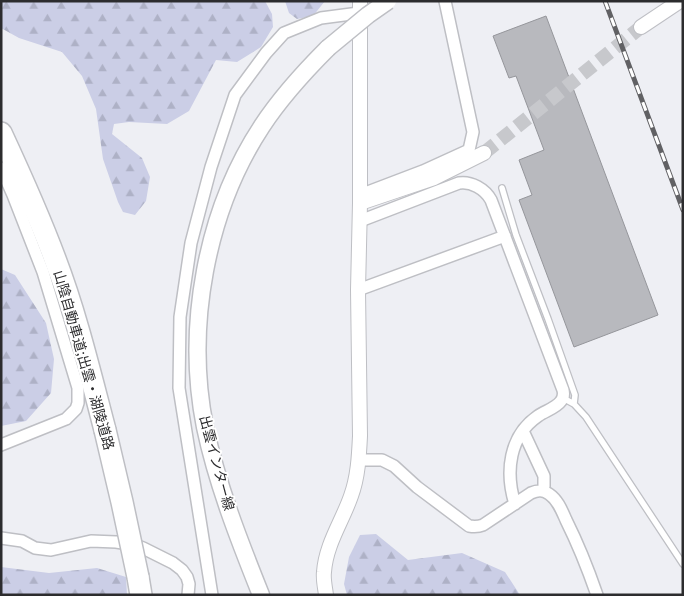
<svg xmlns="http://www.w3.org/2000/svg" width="684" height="596" font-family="'Work Sans','Noto Sans JP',sans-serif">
<defs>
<pattern id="forest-firs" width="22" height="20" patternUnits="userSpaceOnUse" patternTransform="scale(1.25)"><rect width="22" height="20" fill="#cbcee6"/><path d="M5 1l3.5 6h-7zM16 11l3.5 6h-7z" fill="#aeb1c6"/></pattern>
</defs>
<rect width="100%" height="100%" fill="#eeeff4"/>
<path fill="url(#forest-firs)" d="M 1,1 L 265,1 L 272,14 L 273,27 L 261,47 L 237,62 L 216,60 L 189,111 L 167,124 L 129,122 L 114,124 L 112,134 L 142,158 L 150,177 L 146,201 L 135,215 L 123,212 L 118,202 L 103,159 L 96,109 L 82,76 L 62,52 L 19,38 L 1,28 Z
M 285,1 L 325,1 L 313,16 L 297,19 L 289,13 Z
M 1,269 L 15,275 L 46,323 L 54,359 L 51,393 L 26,421 L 1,426 Z
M 376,534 L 408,560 L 462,553 L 505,572 L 520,595 L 347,595 L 344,584 L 349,557 L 360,535 Z
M 1,567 L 49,573 L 97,568 L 126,577 L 127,595 L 1,595 Z"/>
<path fill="#b8b9be" stroke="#95969b" d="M 546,16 L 658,315 L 574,347 L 519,200 L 532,195 L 519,160 L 544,150 L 516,76 L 509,78 L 493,36 Z"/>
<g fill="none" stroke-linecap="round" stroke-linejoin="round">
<path stroke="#c7c8cc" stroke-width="14" stroke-dasharray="14 7" stroke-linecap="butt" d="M 484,153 L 641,27"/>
<g stroke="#bebfc4" stroke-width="8">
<path id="service" d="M 502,188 L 516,235 L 548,319 L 575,395 L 574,404
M 563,398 L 574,404 L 586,417 L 683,564"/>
</g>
<g stroke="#bebfc4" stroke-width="14">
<path id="minor" d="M 1,168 L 13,195 L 43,272 L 78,388 L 78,403 L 76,409 L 66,419 L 1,445
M 360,195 L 423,171 L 469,150 L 473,132 L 445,1
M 360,221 L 459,183 C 471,181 485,189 491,200 L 563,390 C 564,394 564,397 561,401 C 556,408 545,411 538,416 C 509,436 505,472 515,504
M 358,290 L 505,236
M 523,431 L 544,476 L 544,486 L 543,491
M 359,460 L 382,460 L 394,466 L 417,487 L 469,526 C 475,527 478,527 483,525 L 531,493 C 538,490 543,490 549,494 C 558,500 562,511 566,520 C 578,544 588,569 597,595
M 1,538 L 22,541 L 35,548 L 51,550 L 91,541 L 116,542 L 135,545 L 143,548 L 173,563 L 182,570 L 187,577 L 189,584 L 188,595
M 212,595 L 179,388 L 180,317 L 191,243 L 211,167 L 235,95 L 266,53 L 284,33 L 321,18 L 359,13"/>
</g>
<g stroke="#bebfc4" stroke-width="16">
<path id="tertiary" d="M 641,27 L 680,1
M 360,203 L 434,178 L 484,153
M 326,595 C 325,587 323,579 324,572 C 326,544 342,522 351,496 C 358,477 359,456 360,436 L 358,290 L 360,203 L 360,1"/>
</g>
<g stroke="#bebfc4" stroke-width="19">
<path id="secondary" d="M 261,595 C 239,540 217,484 205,427 C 185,327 206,211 262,126 C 281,97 304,72 328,48"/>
</g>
<g stroke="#bebfc4" stroke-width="24">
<path id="motorway" d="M 1,133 C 20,174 39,216 55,259 C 76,314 90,373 105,430
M 138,577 L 141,595"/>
</g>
<use href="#service" stroke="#fff" stroke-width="5.5"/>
<use href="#minor" stroke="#fff" stroke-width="11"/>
<use href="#tertiary" stroke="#fff" stroke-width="14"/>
<use href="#secondary" stroke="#fff" stroke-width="16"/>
<use href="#motorway" stroke="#fff" stroke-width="21"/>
<g stroke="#616164" stroke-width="5">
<path id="rail" d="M 605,1 L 683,210"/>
</g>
<use href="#rail" stroke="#fff" stroke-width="3" stroke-dasharray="9" stroke-linecap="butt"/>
<g stroke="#bebfc4" stroke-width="19" stroke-linecap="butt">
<path id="secondary-bridge" d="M 328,48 L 368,15 L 388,1"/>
</g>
<g stroke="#bebfc4" stroke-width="24" stroke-linecap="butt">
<path id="motorway-bridge" d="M 105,430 L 122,502 L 138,577"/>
</g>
<use href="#secondary-bridge" stroke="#fff" stroke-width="16"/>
<use href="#motorway-bridge" stroke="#fff" stroke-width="21"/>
</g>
<g text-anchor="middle" stroke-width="4" stroke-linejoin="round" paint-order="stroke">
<g font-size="14" fill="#2c2c2e" stroke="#fff">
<text transform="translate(84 360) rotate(74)" y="5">山陰自動車道;出雲・湖陵道路</text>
<text transform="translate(217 463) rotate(75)" y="5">出雲インター線</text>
</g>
</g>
<rect width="684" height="596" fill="none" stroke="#2c2c2e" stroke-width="5"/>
</svg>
